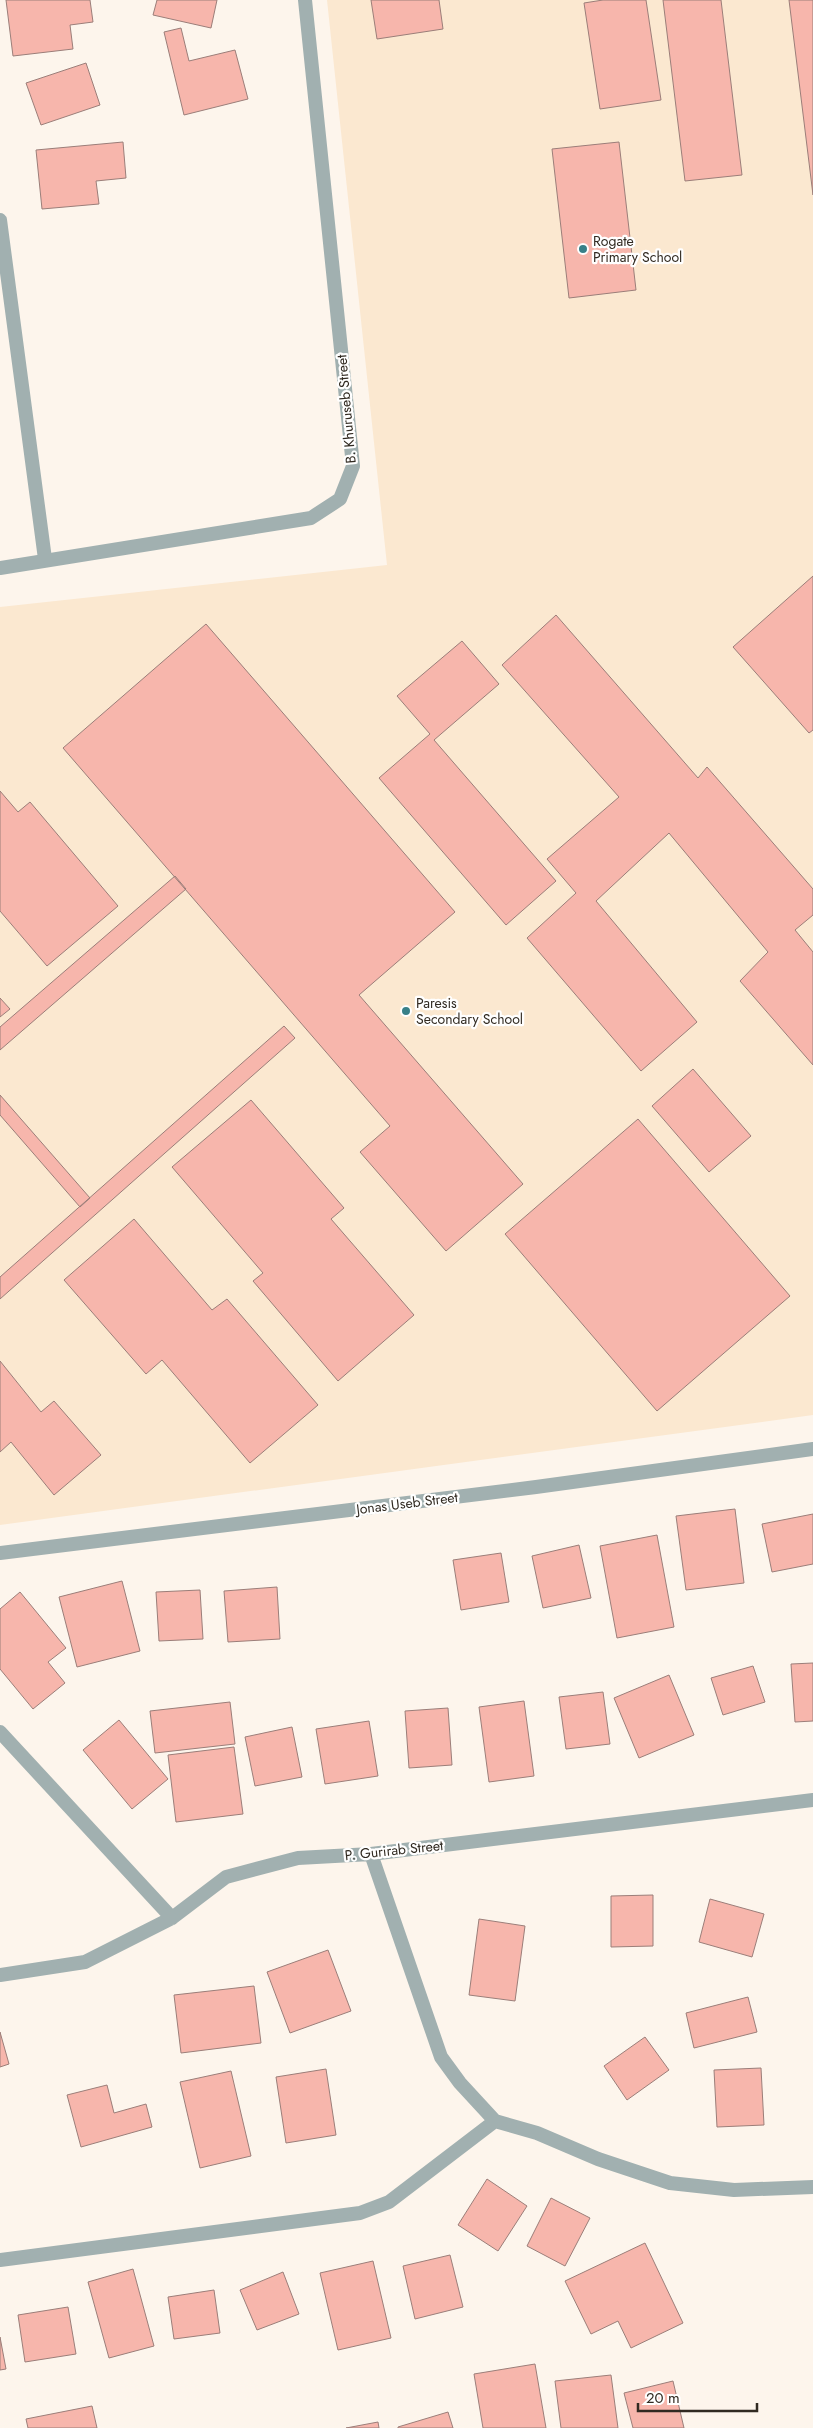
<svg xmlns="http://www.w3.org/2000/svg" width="813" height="2428" font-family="Jost,sans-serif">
<rect width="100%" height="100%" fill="#fdf5ec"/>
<path fill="#fbe8d0" d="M 327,0 L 813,0 L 813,1415 L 0,1525 L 0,607 L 387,565 Z"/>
<path fill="#f7b6ac" stroke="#9b7e79" d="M 6,0 L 90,0 L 93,22 L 70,25 L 73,49 L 13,56 Z
M 157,0 L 217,0 L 211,28 L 153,15 Z
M 371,0 L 439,0 L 443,29 L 377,39 Z
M 603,0 L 646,0 L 661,100 L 600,109 L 584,3 Z
M 663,0 L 721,0 L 742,175 L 685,181 Z
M 789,0 L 813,0 L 813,195 Z
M 181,28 L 189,61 L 235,50 L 248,99 L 184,115 L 164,32 Z
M 86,63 L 100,105 L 41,125 L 26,83 Z
M 123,142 L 126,178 L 96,181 L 99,204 L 42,209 L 36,150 Z
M 619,142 L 636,290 L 569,298 L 552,149 Z
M 813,576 L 813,730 L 809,733 L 733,647 Z
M 556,615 L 698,778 L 707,767 L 813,889 L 813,915 L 795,930 L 813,952 L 813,1065 L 740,981 L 768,952 L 669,833 L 596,901 L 697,1022 L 641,1071 L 527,938 L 576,893 L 547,859 L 619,797 L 502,665 Z
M 206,624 L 455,912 L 359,995 L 523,1184 L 446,1251 L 360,1152 L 390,1126 L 63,748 Z
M 462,641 L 499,684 L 434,740 L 556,881 L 506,925 L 379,778 L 430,734 L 397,696 Z
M 0,791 L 18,812 L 30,802 L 118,906 L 47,966 L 0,911 Z
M 175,876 L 186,889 L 0,1050 L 0,1027 Z
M 0,998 L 10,1009 L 0,1017 Z
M 284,1026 L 295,1038 L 0,1299 L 0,1277 Z
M 693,1069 L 751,1136 L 709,1172 L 652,1106 Z
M 0,1095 L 90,1198 L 80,1207 L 0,1115 Z
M 251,1100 L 344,1208 L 331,1219 L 414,1315 L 338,1381 L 253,1281 L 263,1273 L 172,1167 Z
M 638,1119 L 790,1296 L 657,1411 L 505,1234 Z
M 134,1219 L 212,1310 L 227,1299 L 318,1405 L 250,1463 L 162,1360 L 146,1374 L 64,1280 Z
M 0,1361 L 41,1412 L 54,1401 L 101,1455 L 54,1495 L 11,1442 L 0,1452 Z
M 735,1509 L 744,1583 L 686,1590 L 676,1516 Z
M 813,1514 L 813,1564 L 772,1572 L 762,1524 Z
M 657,1535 L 674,1627 L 617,1638 L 600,1546 Z
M 579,1545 L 591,1598 L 543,1608 L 532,1556 Z
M 501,1553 L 509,1602 L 461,1610 L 453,1560 Z
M 122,1581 L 140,1651 L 77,1667 L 59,1597 Z
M 277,1587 L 280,1639 L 228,1642 L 224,1591 Z
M 200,1590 L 203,1639 L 159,1641 L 156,1592 Z
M 20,1592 L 66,1648 L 48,1662 L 65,1683 L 33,1709 L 0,1669 L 0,1609 Z
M 813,1663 L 813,1721 L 795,1722 L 791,1664 Z
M 753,1666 L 765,1702 L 723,1715 L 711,1678 Z
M 669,1675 L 694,1735 L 639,1758 L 614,1698 Z
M 603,1692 L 610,1744 L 566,1749 L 559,1697 Z
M 524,1701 L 534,1776 L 489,1782 L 479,1707 Z
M 230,1702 L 235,1744 L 155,1753 L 150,1711 Z
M 448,1708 L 452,1765 L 409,1768 L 405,1711 Z
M 119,1720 L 168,1779 L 132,1809 L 83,1750 Z
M 369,1721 L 378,1776 L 325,1784 L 316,1729 Z
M 292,1727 L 302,1777 L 255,1786 L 245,1737 Z
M 234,1747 L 243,1814 L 176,1822 L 168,1755 Z
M 653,1895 L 653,1946 L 611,1947 L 611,1896 Z
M 710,1899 L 764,1914 L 752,1957 L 699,1942 Z
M 479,1919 L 525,1926 L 515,2001 L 469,1995 Z
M 328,1950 L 351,2011 L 290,2033 L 267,1972 Z
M 254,1986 L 261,2043 L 181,2053 L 174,1995 Z
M 748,1997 L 757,2032 L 694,2048 L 686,2013 Z
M 0,2032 L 9,2064 L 0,2067 Z
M 645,2037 L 669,2070 L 627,2100 L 604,2066 Z
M 761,2068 L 764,2125 L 717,2127 L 714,2070 Z
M 326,2069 L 336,2135 L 286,2143 L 276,2077 Z
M 231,2071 L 251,2156 L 200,2168 L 180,2082 Z
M 107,2085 L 114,2113 L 146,2104 L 152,2127 L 81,2147 L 67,2095 Z
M 487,2179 L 527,2206 L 498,2251 L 458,2225 Z
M 551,2198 L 590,2218 L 565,2266 L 527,2246 Z
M 645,2243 L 683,2323 L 631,2348 L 618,2321 L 591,2334 L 565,2281 Z
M 450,2255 L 463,2307 L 415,2319 L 403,2266 Z
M 373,2261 L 391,2338 L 338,2350 L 320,2273 Z
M 133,2269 L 154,2346 L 109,2358 L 88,2282 Z
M 283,2272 L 299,2314 L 257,2330 L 240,2290 Z
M 214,2290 L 220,2333 L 174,2339 L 168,2297 Z
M 68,2307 L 76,2354 L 25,2362 L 18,2315 Z
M 0,2337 L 6,2369 L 0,2370 Z
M 535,2364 L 546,2428 L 483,2428 L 474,2374 Z
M 611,2375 L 618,2428 L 561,2428 L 555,2381 Z
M 673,2381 L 684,2428 L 633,2428 L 624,2393 Z
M 92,2406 L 97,2428 L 28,2428 L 26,2419 Z
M 448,2412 L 453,2428 L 398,2428 L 398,2427 Z
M 378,2422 L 379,2428 L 346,2428 Z"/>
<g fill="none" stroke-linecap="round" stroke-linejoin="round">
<path stroke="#a1b0b0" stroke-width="14" d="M 0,220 L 45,559
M 0,568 L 311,518 L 340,499 L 353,466 L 305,0
M 0,1553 L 536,1487 L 813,1449
M 0,1732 L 172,1918
M 371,1854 L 441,2057 L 460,2083 L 495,2121 L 537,2133 L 598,2159 L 670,2183 L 734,2190 L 813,2187
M 0,1975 L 85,1962 L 172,1918 L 226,1877 L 298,1858 L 371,1854 L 813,1800
M 0,2260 L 360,2213 L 389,2202 L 495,2121"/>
</g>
<g fill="#388088" stroke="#fff" stroke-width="2">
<circle cx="583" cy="249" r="5"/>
<circle cx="406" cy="1011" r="5"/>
</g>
<g text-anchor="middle" stroke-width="4.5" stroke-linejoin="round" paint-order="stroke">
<g font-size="14" fill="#312a21" stroke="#fff" text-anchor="start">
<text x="593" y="246">Rogate<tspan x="593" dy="16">Primary School</tspan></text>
<text x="416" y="1008">Paresis<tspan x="416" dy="16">Secondary School</tspan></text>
</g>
<g font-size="14" fill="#312a21" stroke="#fff">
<text transform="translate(346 409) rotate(-95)" y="5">B. Khuruseb Street</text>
<text transform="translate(407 1503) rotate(-7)" y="5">Jonas Useb Street</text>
<text transform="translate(394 1850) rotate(-6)" y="5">P. Gurirab Street</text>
</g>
</g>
<path d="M638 2403v8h119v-8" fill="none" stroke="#312a21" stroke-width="2.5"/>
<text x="646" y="2403" font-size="15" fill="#312a21" stroke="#ffffff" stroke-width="4" paint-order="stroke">20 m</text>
</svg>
